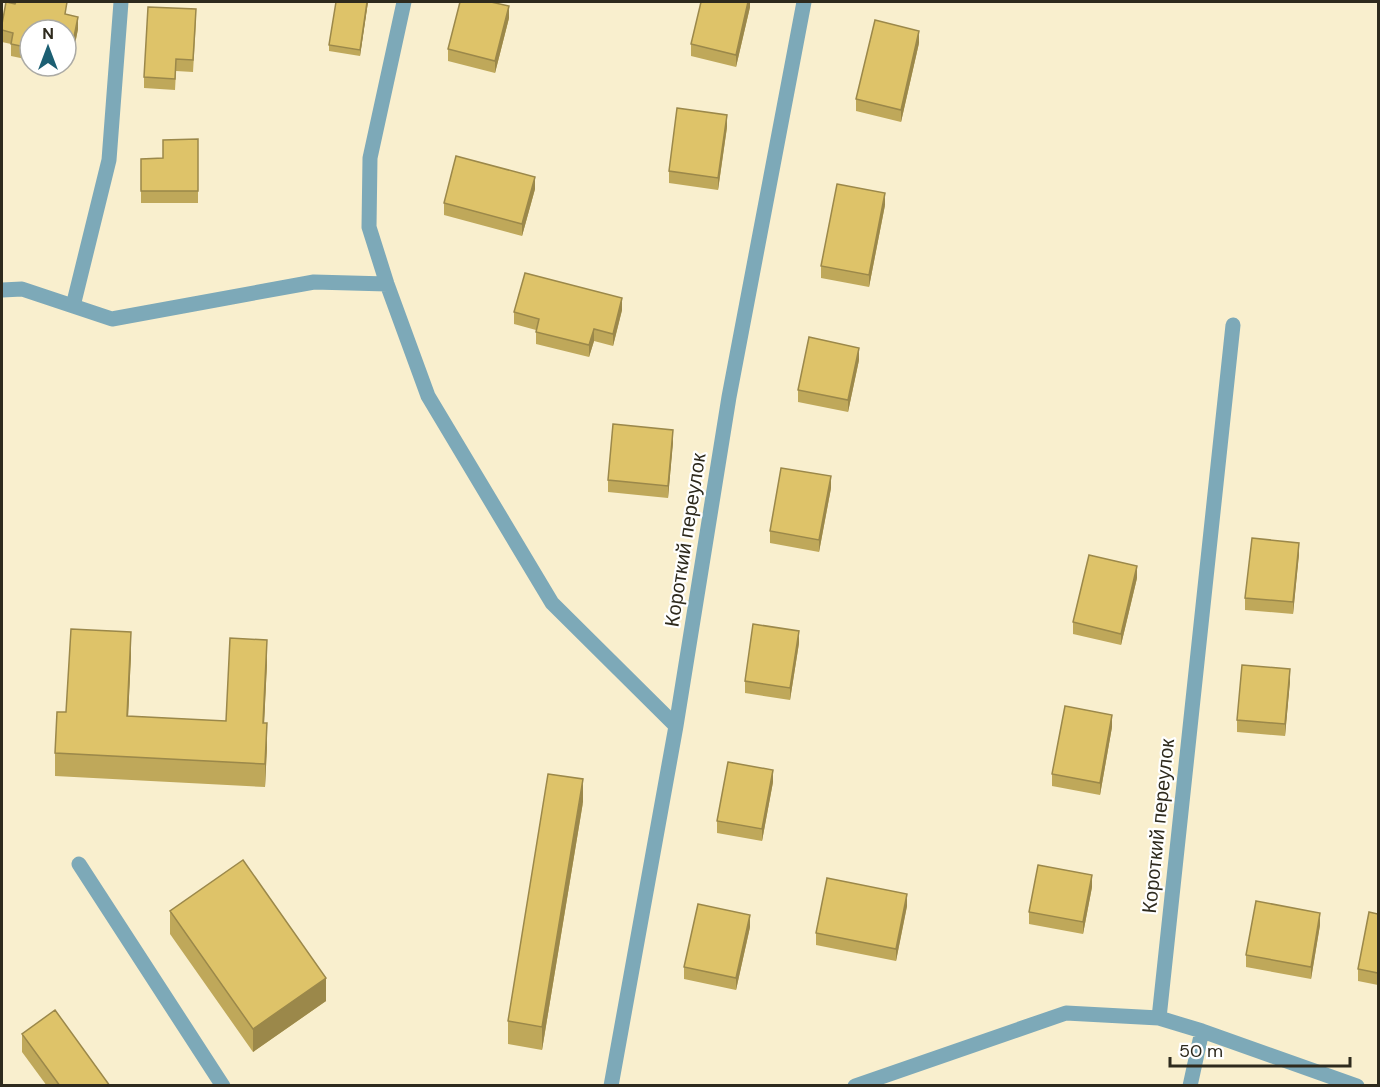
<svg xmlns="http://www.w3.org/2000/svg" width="1380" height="1087" font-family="'DM Sans',sans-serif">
<rect width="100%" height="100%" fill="#f9efce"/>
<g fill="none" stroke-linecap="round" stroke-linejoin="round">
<path stroke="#7da9b8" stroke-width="15" d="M 404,2 L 370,158 L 369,227 L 387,284 L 428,396 L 552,603 L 676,726
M 2,290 L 22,289 L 112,319 L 314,282 L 387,284
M 73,306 L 109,160 L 121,2
M 79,864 L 223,1086
M 1159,1018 L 1202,1031 L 1357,1086
M 611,1086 L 676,726 L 729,397 L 804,2
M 855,1086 L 1066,1013 L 1159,1018 L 1233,325
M 1190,1086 L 1202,1031"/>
</g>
<path fill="#bfa85a" d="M 368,2 L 360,56 L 329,51 L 329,45 Z
M 750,2 L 750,7 L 736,67 L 691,56 L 691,44 Z
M 67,15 L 78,29 L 73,54 L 66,52 L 66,30 L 30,30 L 30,60 L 11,56 L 11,44 L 2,42 L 2,24 Z
M 509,18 L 495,73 L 448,61 L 448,49 Z
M 196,21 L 193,72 L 176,71 L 175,90 L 144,88 L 144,77 Z
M 919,43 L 901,122 L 856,111 L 856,99 Z
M 727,127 L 718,190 L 669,183 L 669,171 Z
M 198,139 L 198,203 L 141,203 L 141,159 L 163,158 Z
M 535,189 L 522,236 L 444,215 L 444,203 Z
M 885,205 L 869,287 L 821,278 L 821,266 Z
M 622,310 L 613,346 L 594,341 L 589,357 L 536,344 L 536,330 L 514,324 L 514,312 Z
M 859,360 L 848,412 L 798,402 L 798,390 Z
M 673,442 L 668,498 L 608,492 L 608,480 Z
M 831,488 L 819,552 L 770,543 L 770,531 Z
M 1299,554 L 1293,614 L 1245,610 L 1245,598 Z
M 1137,578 L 1121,645 L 1073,634 L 1073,622 Z
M 799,643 L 790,700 L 745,693 L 745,681 Z
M 131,655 L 128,716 L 226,721 L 267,663 L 264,723 L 267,746 L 265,787 L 55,776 L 55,753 L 66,712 Z
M 1290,681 L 1285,736 L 1237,732 L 1237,720 Z
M 1112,727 L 1100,795 L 1052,786 L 1052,774 Z
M 773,782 L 762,841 L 717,833 L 717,821 Z
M 583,802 L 542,1050 L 508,1044 L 508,1021 Z
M 1092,887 L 1083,934 L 1029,924 L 1029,912 Z
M 907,906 L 896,961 L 816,945 L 816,933 Z
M 170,911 L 326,1001 L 253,1052 L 170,934 Z
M 1378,914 L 1378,985 L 1358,981 L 1358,969 Z
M 1320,925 L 1311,979 L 1246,967 L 1246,955 Z
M 750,927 L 736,990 L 684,979 L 684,967 Z
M 22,1034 L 110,1086 L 47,1086 L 22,1052 Z"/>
<path fill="#9b884a" d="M 367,2 L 368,2 L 360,56 L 360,50 Z
M 748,2 L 750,2 L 750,7 L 736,67 L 736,55 Z
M 509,6 L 509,18 L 495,73 L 495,61 Z
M 78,17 L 78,29 L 73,54 L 73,42 Z
M 919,31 L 919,43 L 901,122 L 901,110 Z
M 727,115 L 727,127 L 718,190 L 718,178 Z
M 535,177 L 535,189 L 522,236 L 522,224 Z
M 885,193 L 885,205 L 869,287 L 869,275 Z
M 622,298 L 622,310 L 613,346 L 613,334 Z
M 594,329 L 594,341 L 589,357 L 589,345 Z
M 859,348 L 859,360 L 848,412 L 848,400 Z
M 673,430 L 673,442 L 668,498 L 668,486 Z
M 831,476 L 831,488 L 819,552 L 819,540 Z
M 1299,543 L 1299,554 L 1293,614 L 1293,602 Z
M 1137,566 L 1137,578 L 1121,645 L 1121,634 Z
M 799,631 L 799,643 L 790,700 L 790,688 Z
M 131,632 L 131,655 L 127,739 L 127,716 Z
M 267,640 L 267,663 L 263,746 L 263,723 Z
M 1290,669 L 1290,681 L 1285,736 L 1285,724 Z
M 1112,715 L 1112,727 L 1100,795 L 1100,783 Z
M 267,723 L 267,746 L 265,787 L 265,764 Z
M 773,770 L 773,782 L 762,841 L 762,829 Z
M 583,779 L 583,802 L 542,1050 L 542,1027 Z
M 1092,875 L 1092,887 L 1083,934 L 1083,922 Z
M 907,894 L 907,906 L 896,961 L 896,949 Z
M 1320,913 L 1320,925 L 1311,979 L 1311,967 Z
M 750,915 L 750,927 L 736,990 L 736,978 Z
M 326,978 L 326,1001 L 253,1052 L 253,1029 Z"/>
<path fill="#dec369" stroke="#9b884a" stroke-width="1.5" d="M 6,2 L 15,4 L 16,2 L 67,2 L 65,14 L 78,17 L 73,42 L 66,40 L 66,30 L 30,30 L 30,48 L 11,44 L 13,33 L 2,30 L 2,24 Z
M 336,2 L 367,2 L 360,50 L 329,45 Z
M 460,2 L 491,2 L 509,6 L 495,61 L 448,49 Z
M 701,2 L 748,2 L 736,55 L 691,44 Z
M 148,7 L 196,9 L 193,60 L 176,59 L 175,79 L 144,77 Z
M 875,20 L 919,31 L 901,110 L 856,99 Z
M 677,108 L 727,115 L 718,178 L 669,171 Z
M 198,139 L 198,191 L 141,191 L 141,159 L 163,158 L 163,140 Z
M 456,156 L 535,177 L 522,224 L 444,203 Z
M 837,184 L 885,193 L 869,275 L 821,266 Z
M 525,273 L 622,298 L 613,334 L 594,329 L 589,345 L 536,332 L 539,319 L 514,312 Z
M 809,337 L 859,348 L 848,400 L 798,390 Z
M 613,424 L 673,430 L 668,486 L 608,480 Z
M 781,468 L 831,476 L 819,540 L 770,531 Z
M 1252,538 L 1299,543 L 1293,602 L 1245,598 Z
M 1089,555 L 1137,566 L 1121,634 L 1073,622 Z
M 753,624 L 799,631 L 790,688 L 745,681 Z
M 71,629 L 131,632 L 127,716 L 226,721 L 230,638 L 267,640 L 263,723 L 267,723 L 265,764 L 55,753 L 57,712 L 66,712 Z
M 1242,665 L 1290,669 L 1285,724 L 1237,720 Z
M 1065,706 L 1112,715 L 1100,783 L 1052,774 Z
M 728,762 L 773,770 L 762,829 L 717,821 Z
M 548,774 L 583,779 L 542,1027 L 508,1021 Z
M 243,860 L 326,978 L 253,1029 L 170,911 Z
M 1038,865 L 1092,875 L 1083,922 L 1029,912 Z
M 827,878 L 907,894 L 896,949 L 816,933 Z
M 1256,901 L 1320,913 L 1311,967 L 1246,955 Z
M 698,904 L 750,915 L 736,978 L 684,967 Z
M 1369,912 L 1378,914 L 1378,973 L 1358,969 Z
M 55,1010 L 110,1086 L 60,1086 L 22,1034 Z"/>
<g text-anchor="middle" stroke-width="4.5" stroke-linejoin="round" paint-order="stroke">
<g font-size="20" fill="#2e2a1d" stroke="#fff">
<text transform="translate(685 540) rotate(-81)" y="7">Короткий переулок</text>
<text transform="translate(1158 826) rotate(-84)" y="7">Короткий переулок</text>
</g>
</g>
<rect width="1380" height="1087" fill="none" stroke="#2e2a1d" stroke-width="6"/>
<g transform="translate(48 48)"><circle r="28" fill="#ffffff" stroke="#abaaa5" stroke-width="1.5"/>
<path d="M0-4.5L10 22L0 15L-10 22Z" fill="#1c5f73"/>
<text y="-9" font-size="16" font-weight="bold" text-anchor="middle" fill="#2e2a1d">N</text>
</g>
<path d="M1170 1057v9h180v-9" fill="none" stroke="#2e2a1d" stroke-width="3"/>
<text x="1179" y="1057" font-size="18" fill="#2e2a1d" stroke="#ffffff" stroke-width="4.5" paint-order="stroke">50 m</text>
</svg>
